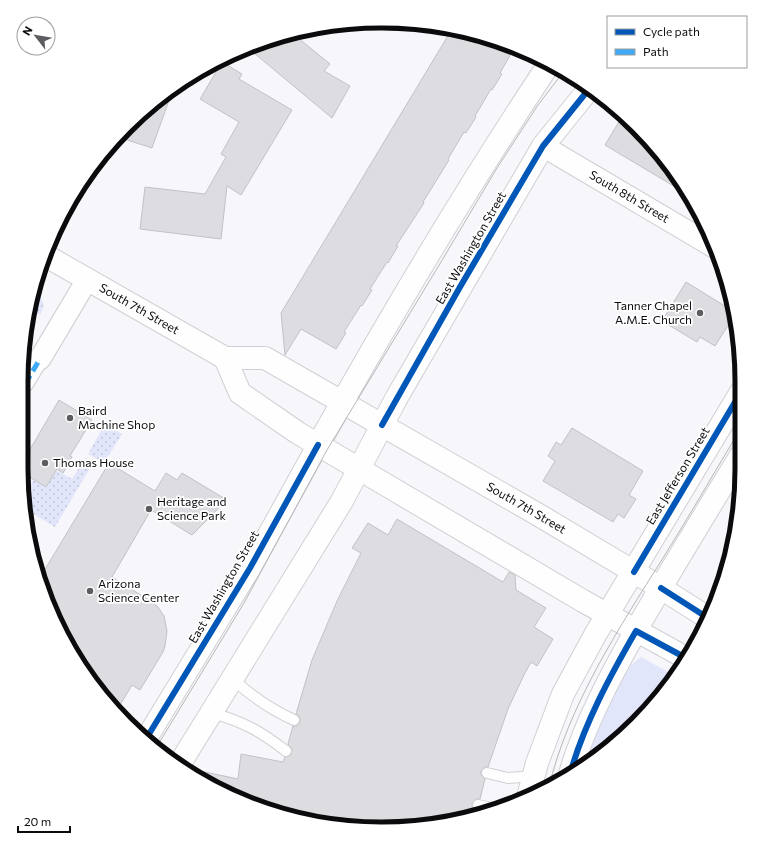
<svg xmlns="http://www.w3.org/2000/svg" width="763" height="850" font-family="Commissioner,sans-serif">
<defs>
<pattern id="grass-dots" width="8" height="8" patternUnits="userSpaceOnUse"><rect width="8" height="8" fill="#e2e6fb"/><path d="M2 2h.1M6 6h.1" fill="none" stroke="#c1c4d6" stroke-width="1.8" stroke-linecap="round"/></pattern>
</defs>
<rect width="100%" height="100%" fill="#f6f6fb"/>
<path fill="url(#grass-dots)" d="M 35,294 C 44,299 46,304 40,315 L 29,308 Z
M 105,424 L 122,434 L 104,463 L 88,454 Z
M 85,458 L 93,463 L 55,527 L 25,509 L 24,496 L 34,479 L 46,487 L 56,470 L 72,479 Z"/>
<path fill="#e2e6fb" d="M 641,657 L 675,676 L 667,688 L 601,754 L 579,768 L 607,706 L 631,665 Z"/>
<path fill="#dddde1" stroke="#c2c2c6" d="M 452,29 L 489,38 L 512,52 L 500,73 L 502,74 L 492,90 L 491,89 L 475,116 L 476,117 L 466,133 L 464,132 L 448,159 L 449,160 L 423,202 L 424,203 L 396,246 L 398,246 L 388,263 L 387,262 L 370,289 L 372,290 L 362,306 L 361,305 L 344,332 L 346,333 L 336,349 L 301,329 L 285,355 L 281,313 Z
M 288,33 L 292,33 L 330,64 L 324,71 L 350,86 L 332,118 L 248,48 Z
M 222,62 L 242,74 L 239,79 L 292,110 L 241,195 L 227,186 L 221,239 L 140,229 L 145,187 L 205,194 L 226,157 L 221,154 L 239,122 L 200,99 Z
M 173,89 L 152,148 L 118,137 L 162,95 Z
M 623,115 L 668,162 L 687,194 L 605,145 Z
M 686,282 L 733,311 L 734,316 L 715,346 L 700,337 L 697,342 L 662,321 Z
M 59,400 L 92,420 L 70,456 L 72,457 L 63,473 L 57,469 L 46,487 L 21,472 L 22,447 L 29,451 Z
M 572,428 L 643,471 L 629,495 L 636,499 L 624,518 L 618,514 L 613,522 L 543,481 L 555,461 L 548,456 L 556,442 L 561,445 Z
M 109,463 L 155,491 L 166,473 L 177,480 L 182,473 L 227,500 L 192,535 L 151,510 L 112,577 L 152,602 L 158,607 L 164,616 L 167,631 L 165,646 L 163,652 L 140,690 L 132,685 L 117,710 L 96,688 L 58,628 L 41,576 Z
M 397,519 L 503,582 L 509,572 L 515,575 L 516,590 L 546,608 L 534,627 L 553,639 L 537,666 L 531,662 L 524,675 L 508,709 L 488,767 L 485,767 L 481,771 L 481,775 L 485,779 L 480,799 L 476,799 L 472,804 L 473,809 L 477,811 L 476,816 L 382,829 L 311,822 L 222,792 L 190,772 L 191,769 L 238,779 L 241,754 L 283,762 L 285,757 L 291,755 L 292,749 L 288,744 L 293,726 L 297,726 L 300,722 L 300,717 L 296,714 L 312,660 L 337,601 L 361,553 L 352,548 L 368,523 L 388,535 Z"/>
<g fill="none" stroke-linecap="round" stroke-linejoin="round">
<g stroke="#d0d0d4" stroke-width="12">
<path id="service" d="M 233,679 C 252,697 270,709 294,720
M 212,713 C 244,722 260,731 286,751
M 487,773 L 508,778 L 533,776
M 478,805 L 496,809"/>
</g>
<g stroke="#d0d0d4" stroke-width="18">
<path id="pedestrian" d="M 25,384 L 40,359"/>
</g>
<g stroke="#d0d0d4" stroke-width="23">
<g id="minor">
<path id="s1" d="M 543,146 L 714,247"/>
<path d="M 40,359 L 87,280"/>
<path d="M 146,739 L 250,568 L 318,445"/>
</g>
</g>
<g stroke="#d0d0d4" stroke-width="24">
<g id="primary">
<path id="s2" d="M 48,257 L 225,358 L 265,358 L 272,362 L 537,514 L 661,588 L 708,618"/>
<path d="M 225,358 L 240,393 L 298,433 L 583,601 L 686,658"/>
<path d="M 318,445 C 391,315 467,187 549,64"/>
<path d="M 179,765 L 342,501 L 397,397 L 543,146 L 589,89"/>
<path d="M 570,774 C 586,719 615,668 643,618 C 675,563 708,509 741,455"/>
<path d="M 528,797 L 537,763 L 563,694 L 595,635 L 741,392"/>
</g>
</g>
<use href="#service" stroke="#fefefe" stroke-width="10"/>
<use href="#pedestrian" stroke="#fefefe" stroke-width="16"/>
<use href="#minor" stroke="#fefefe" stroke-width="21"/>
<use href="#primary" stroke="#fefefe" stroke-width="22"/>
<path stroke="#b7b7b8" stroke-width="1" d="M 156,748 L 244,603 L 327,450 L 441,262 L 497,168 L 538,105 L 564,71
M 549,787 C 568,706 619,628 663,558 C 690,515 715,471 741,428"/>
<path stroke="#3fa9f5" stroke-width="5" stroke-dasharray="10 5" stroke-linecap="butt" d="M 25,384 L 40,359"/>
<g stroke="#fff" stroke-width="8">
<path id="cycleway" d="M 382,425 L 460,287 L 543,146 L 589,89
M 634,572 L 741,392
M 661,588 L 708,618
M 146,739 L 250,568 L 318,445
M 570,774 C 584,724 610,676 636,631 L 686,658"/>
</g>
<use href="#cycleway" stroke="#0057b8" stroke-width="6"/>
</g>
<g fill="#5d5d61" stroke="#fff" stroke-width="1.5">
<circle cx="700" cy="313" r="4"/>
<circle cx="70" cy="418" r="4"/>
<circle cx="45" cy="463" r="4"/>
<circle cx="149" cy="509" r="4"/>
<circle cx="90" cy="591" r="4"/>
</g>
<g text-anchor="middle" stroke-width="3.5" stroke-linejoin="round" paint-order="stroke">
<g font-size="12" fill="#0b0b0e" stroke="#fff">
<text dy="4" stroke="none"><textPath href="#s1" startOffset="100">South 8th Street</textPath></text>
<text transform="translate(471 248) rotate(-60)" y="4">East Washington Street</text>
<text dy="4" stroke="none"><textPath href="#s2" startOffset="105">South 7th Street</textPath></text>
<text transform="translate(678 476) rotate(-59)" y="4">East Jefferson Street</text>
<text dy="4" stroke="none"><textPath href="#s2" startOffset="545">South 7th Street</textPath></text>
<text transform="translate(224 587) rotate(-60)" y="4">East Washington Street</text>
</g>
<g font-size="12" fill="#0b0b0e" stroke="#fff" text-anchor="start">
<text x="692" y="310" text-anchor="end">Tanner Chapel<tspan x="692" dy="14">A.M.E. Church</tspan></text>
<text x="78" y="415">Baird<tspan x="78" dy="14">Machine Shop</tspan></text>
<text x="53" y="467">Thomas House</text>
<text x="157" y="506">Heritage and<tspan x="157" dy="14">Science Park</tspan></text>
<text x="98" y="588">Arizona<tspan x="98" dy="14">Science Center</tspan></text>
</g>
</g>
<path d="M0 0H763V850H0ZM381 28H382A353 353 0 0 1 735 381V469A353 353 0 0 1 382 822H381A353 353 0 0 1 28 469V381A353 353 0 0 1 381 28Z" fill="#fff" fill-rule="evenodd"/>
<path fill="none" stroke="#0b0b0e" stroke-width="5" d="M381 28H382A353 353 0 0 1 735 381V469A353 353 0 0 1 382 822H381A353 353 0 0 1 28 469V381A353 353 0 0 1 381 28Z"/>
<rect x="607" y="16" width="140" height="52" fill="#ffffff" stroke="#9d9d9f"/>
<rect x="615" y="29" width="20" height="6" fill="#0057b8" stroke="#9d9d9f"/>
<text x="643" y="36" font-size="12" fill="#0b0b0e">Cycle path</text>
<rect x="615" y="49" width="20" height="6" fill="#3fa9f5" stroke="#9d9d9f"/>
<text x="643" y="56" font-size="12" fill="#0b0b0e">Path</text>
<g transform="translate(36 36) rotate(301)"><circle r="19" fill="#ffffff" stroke="#9d9d9f"/>
<path d="M0-3L7 15L0 10L-7 15Z" fill="#5d5d61"/>
<text y="-6" font-size="11" font-weight="bold" text-anchor="middle" fill="#0b0b0e">N</text>
</g>
<path d="M18 826v6h52v-6" fill="none" stroke="#0b0b0e" stroke-width="2"/>
<text x="24" y="826" font-size="12" fill="#0b0b0e" stroke="#ffffff" stroke-width="3" paint-order="stroke">20 m</text>
</svg>
